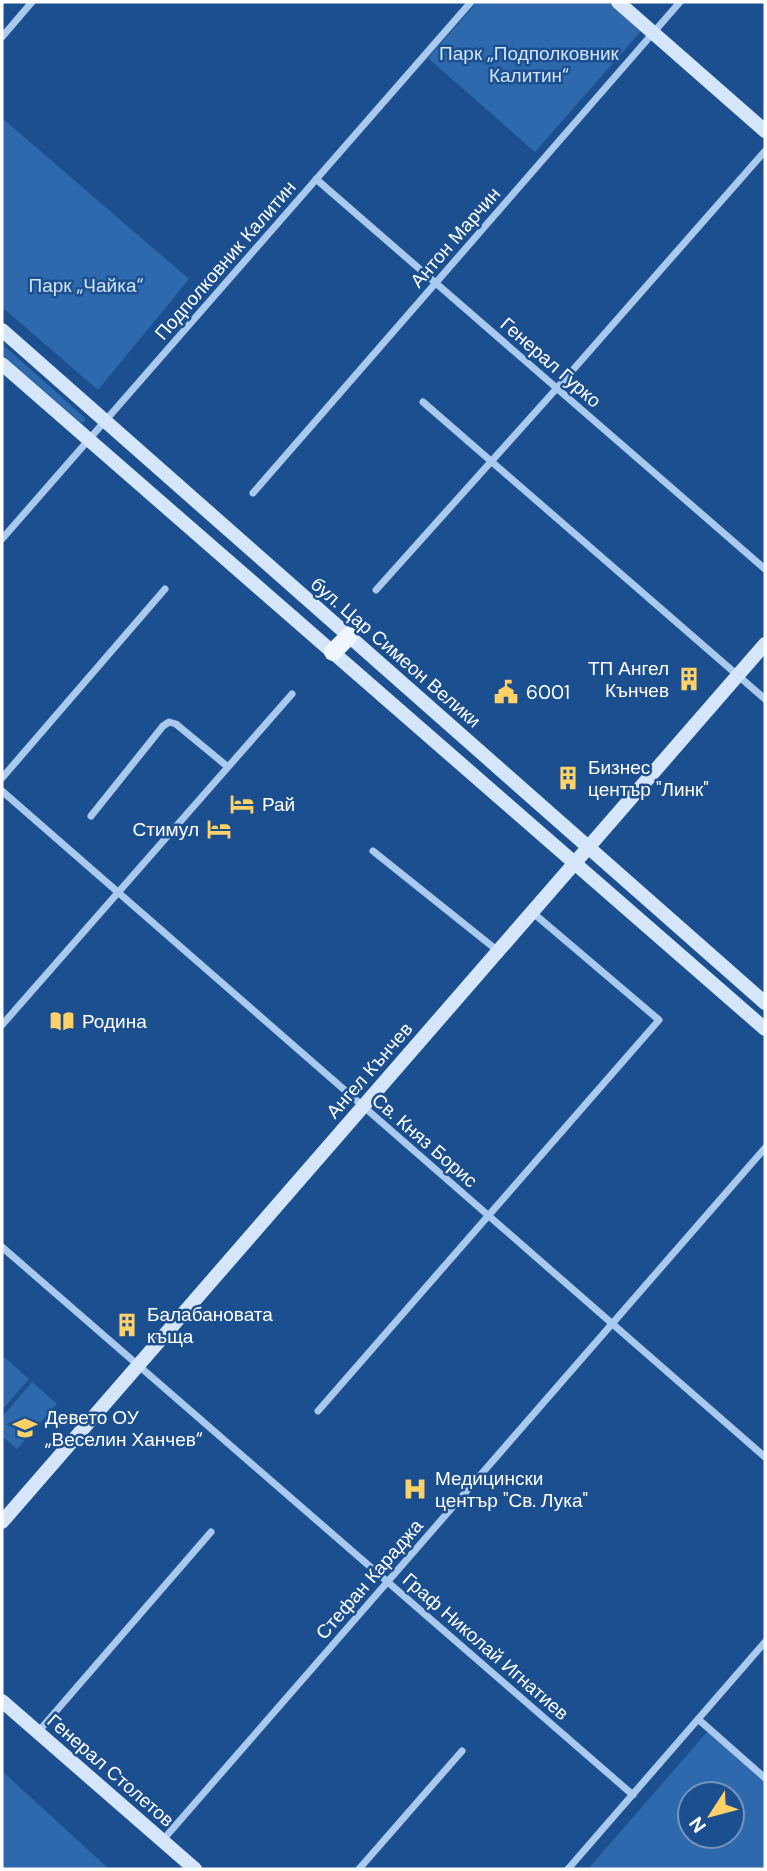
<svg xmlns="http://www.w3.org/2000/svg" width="767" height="1871" font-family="'DM Sans',sans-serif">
<rect width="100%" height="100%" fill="#1b4f8f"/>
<path fill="#2e69ad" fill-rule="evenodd" d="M 477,2 L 608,2 L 641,31 L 535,152 L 428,58 Z
M 2,118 L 189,279 L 98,390 L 2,307 Z
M 2,344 L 85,418 L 85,421 L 82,423 L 79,421 L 2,354 Z
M 4,1357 L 29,1379 L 2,1410 L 2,1359 Z
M 32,1382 L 57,1404 L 17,1449 L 2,1436 L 2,1417 Z
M 707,1732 L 765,1783 L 765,1869 L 588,1869 ZM 732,1794 L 732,1836 L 690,1836 L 690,1794 Z
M 2,1771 L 109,1869 L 2,1869 Z"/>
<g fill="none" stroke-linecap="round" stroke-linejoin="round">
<path stroke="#a9c9ee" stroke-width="7" d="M 2,37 L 32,2
M 316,179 L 765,569
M 423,402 L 765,699
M 253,493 L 680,2
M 2,539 L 471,2
M 376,590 L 557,388 L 765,151
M 2,778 L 165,589
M 2,791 L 765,1457
M 91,816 L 163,726 L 169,722 L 176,724 L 228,767
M 373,851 L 498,951
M 2,1025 L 292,694
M 2,1247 L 633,1795
M 318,1411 L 659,1020 L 532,912
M 698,1719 L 765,1778
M 38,1732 L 211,1532
M 162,1841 L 765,1148
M 359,1869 L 462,1751
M 568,1869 L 765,1642"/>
<path stroke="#d6e6fa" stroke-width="14" d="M 618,2 L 765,131
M 2,330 L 765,1003
M 2,364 L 765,1029
M 2,1522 L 765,644
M 2,1701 L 195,1869"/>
<path stroke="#f0f6ff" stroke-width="18" d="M 333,652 L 349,636"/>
</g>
<defs>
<g id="building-bare" transform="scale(1.89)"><path d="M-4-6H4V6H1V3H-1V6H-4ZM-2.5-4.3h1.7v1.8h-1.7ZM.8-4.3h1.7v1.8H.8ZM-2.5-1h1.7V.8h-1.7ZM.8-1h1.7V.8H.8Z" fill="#ffd166" stroke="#1b4f8f" stroke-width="2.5" paint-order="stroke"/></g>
<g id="civic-bare" transform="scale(1.89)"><path d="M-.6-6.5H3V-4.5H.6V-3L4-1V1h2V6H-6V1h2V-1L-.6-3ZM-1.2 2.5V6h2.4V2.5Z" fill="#ffd166" stroke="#1b4f8f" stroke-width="2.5" paint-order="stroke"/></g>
<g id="hotel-bare" transform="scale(1.89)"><path d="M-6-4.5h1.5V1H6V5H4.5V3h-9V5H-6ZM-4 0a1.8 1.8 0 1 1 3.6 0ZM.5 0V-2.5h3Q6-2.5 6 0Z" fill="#ffd166" stroke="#1b4f8f" stroke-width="2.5" paint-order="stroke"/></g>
<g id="library-bare" transform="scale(1.89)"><path d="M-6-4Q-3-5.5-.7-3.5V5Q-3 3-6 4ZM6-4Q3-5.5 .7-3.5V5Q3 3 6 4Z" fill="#ffd166" stroke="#1b4f8f" stroke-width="2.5" paint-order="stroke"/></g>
<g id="school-bare" transform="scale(1.89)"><path d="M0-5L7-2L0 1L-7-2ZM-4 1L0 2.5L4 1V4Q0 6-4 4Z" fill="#ffd166" stroke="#1b4f8f" stroke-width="2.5" paint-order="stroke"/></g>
<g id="hospital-bare" transform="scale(1.89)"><path d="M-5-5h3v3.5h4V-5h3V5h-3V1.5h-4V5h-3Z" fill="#ffd166" stroke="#1b4f8f" stroke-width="2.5" paint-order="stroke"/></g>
</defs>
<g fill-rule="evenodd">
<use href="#building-bare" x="689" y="679"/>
<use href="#civic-bare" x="506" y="692"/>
<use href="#building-bare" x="568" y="778"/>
<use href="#hotel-bare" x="242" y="804"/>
<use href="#hotel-bare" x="219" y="829"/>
<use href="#library-bare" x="62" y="1021"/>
<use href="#building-bare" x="127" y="1325"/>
<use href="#school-bare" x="25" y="1428"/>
<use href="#hospital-bare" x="415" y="1489"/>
</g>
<g text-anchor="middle" stroke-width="5" stroke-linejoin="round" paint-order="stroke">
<g font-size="19" fill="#cfe3fa" stroke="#1b4f8f">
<text x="529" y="60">Парк „Подполковник<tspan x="529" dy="22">Калитин“</tspan></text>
<text x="86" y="292">Парк „Чайка“</text>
</g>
<g font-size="19" fill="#fff" stroke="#1b4f8f">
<text transform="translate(455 237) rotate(-49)" y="7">Антон Марчин</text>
<text transform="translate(225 260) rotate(-49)" y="7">Подполковник Калитин</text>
<text transform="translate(551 362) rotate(41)" y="7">Генерал Гурко</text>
<text transform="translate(396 652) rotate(41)" y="7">бул. Цар Симеон Велики</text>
<text transform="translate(369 1070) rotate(-49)" y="7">Ангел Кънчев</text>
<text transform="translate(425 1140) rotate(41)" y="7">Св. Княз Борис</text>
<text transform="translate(369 1579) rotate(-49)" y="7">Стефан Караджа</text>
<text transform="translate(486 1646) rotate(41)" y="7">Граф Николай Игнатиев</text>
<text transform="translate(111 1770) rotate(41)" y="7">Генерал Столетов</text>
</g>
<g font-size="19" fill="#fff" stroke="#1b4f8f" text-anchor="start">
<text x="669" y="675" text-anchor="end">ТП Ангел<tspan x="669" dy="22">Кънчев</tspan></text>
<text x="526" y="699">6001</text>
<text x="588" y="774">Бизнес<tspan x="588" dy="22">център "Линк"</tspan></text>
<text x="262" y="811">Рай</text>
<text x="199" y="836" text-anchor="end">Стимул</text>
<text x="82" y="1028">Родина</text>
<text x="147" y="1321">Балабановата<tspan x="147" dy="22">къща</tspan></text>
<text x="45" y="1424">Девето ОУ<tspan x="45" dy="22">„Веселин Ханчев“</tspan></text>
<text x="435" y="1485">Медицински<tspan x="435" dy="22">център "Св. Лука"</tspan></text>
</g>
</g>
<rect width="767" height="1871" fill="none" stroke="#ffffff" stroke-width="7"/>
<g transform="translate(711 1815) rotate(234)"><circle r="33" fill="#1b4f8f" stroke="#7695bc" stroke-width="2"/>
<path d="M0-5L12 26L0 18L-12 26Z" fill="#ffd166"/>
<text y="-10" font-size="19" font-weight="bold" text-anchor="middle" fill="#ffffff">N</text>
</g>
</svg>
